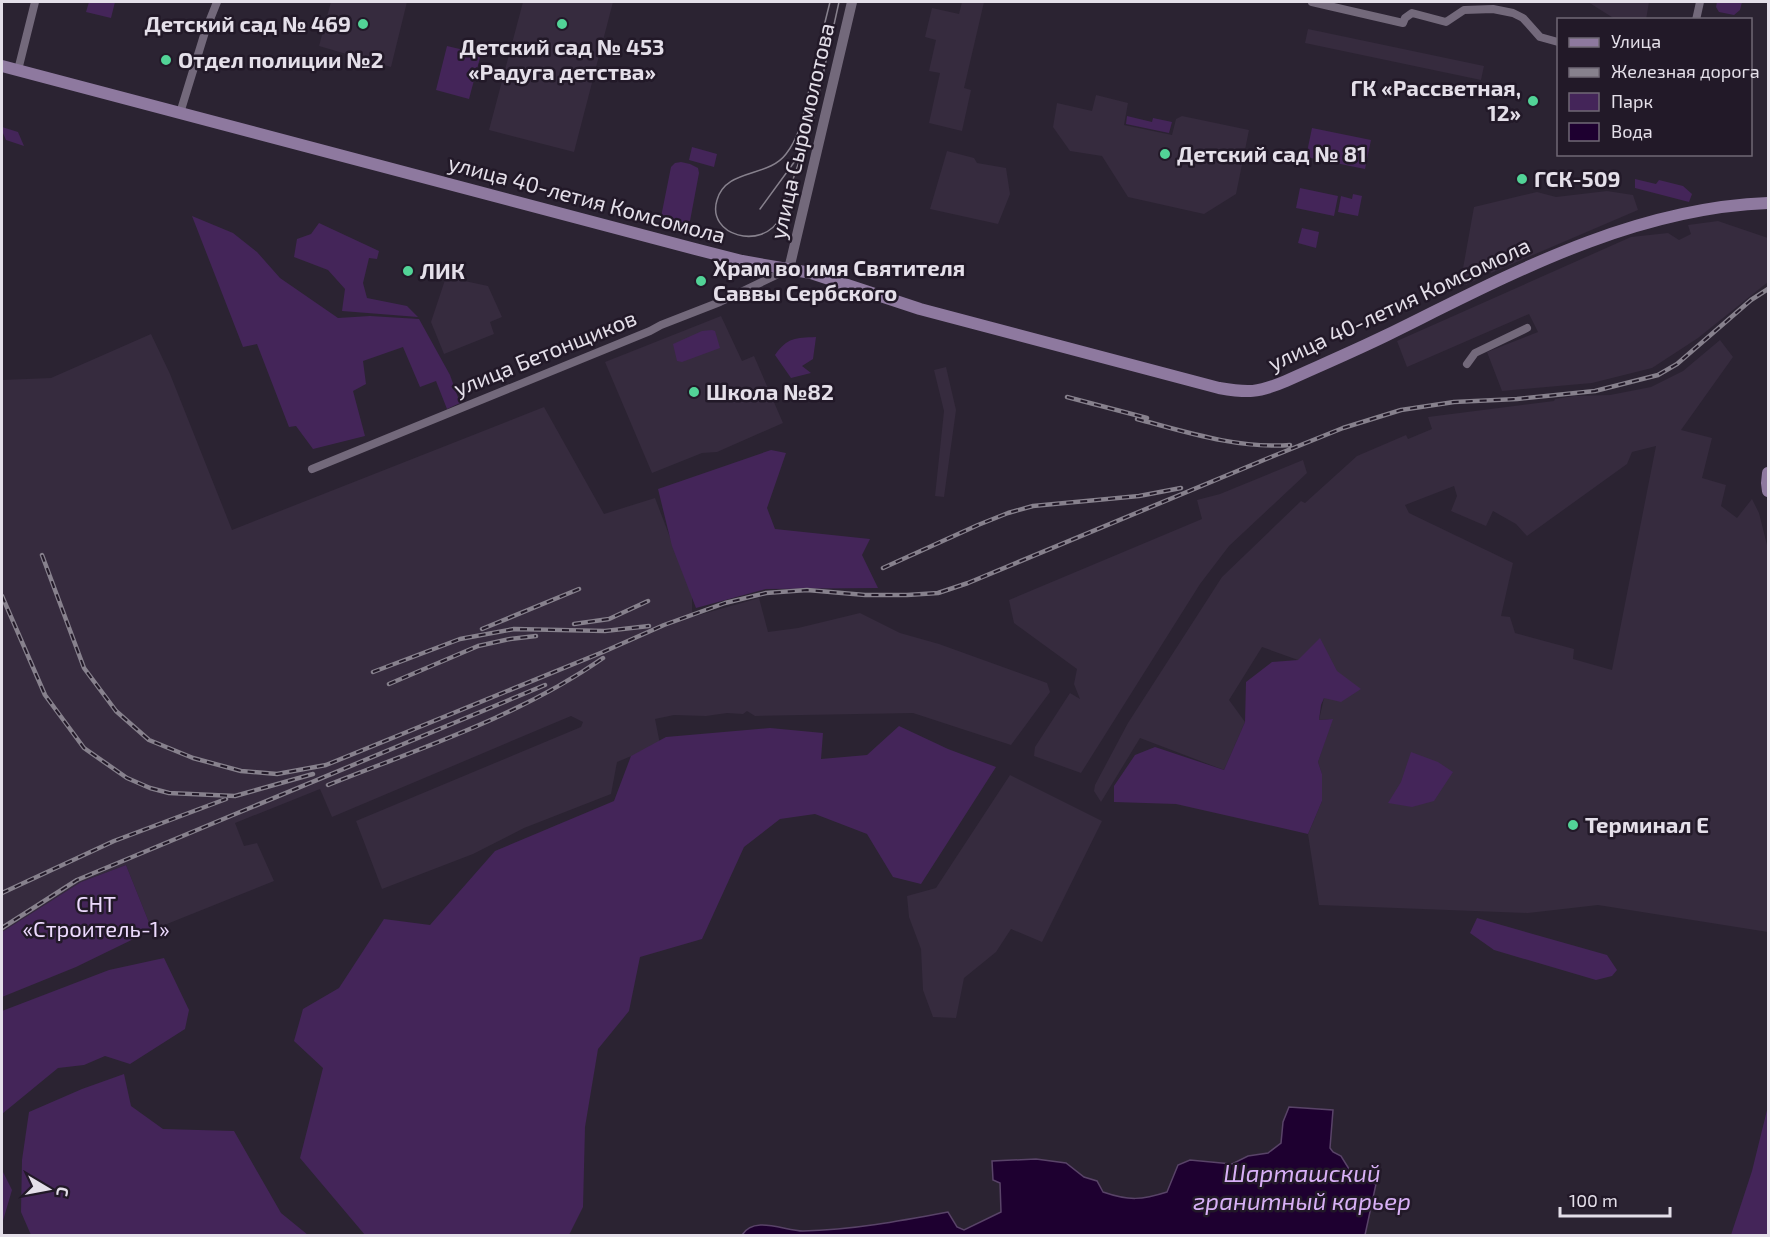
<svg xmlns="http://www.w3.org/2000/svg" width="1770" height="1237" font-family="'Exo 2',sans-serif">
<rect width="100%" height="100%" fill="#2b2332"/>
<path fill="#362b3e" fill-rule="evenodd" d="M 331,2 L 407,2 L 391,67 L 319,46 Z
M 523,2 L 613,2 L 574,152 L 489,130 Z
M 962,2 L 984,2 L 964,88 L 971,90 L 962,131 L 929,123 L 940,73 L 929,71 L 936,40 L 925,37 L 932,8 L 959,14 Z
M 1588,2 L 1649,2 L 1646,20 L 1615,19 Z
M 1308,29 L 1484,66 L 1481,80 L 1305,43 Z
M 1096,95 L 1128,103 L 1124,125 L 1172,135 L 1176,119 L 1182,116 L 1249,130 L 1236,194 L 1204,214 L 1128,197 L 1102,156 L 1070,151 L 1053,127 L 1057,103 L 1092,111 Z
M 947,151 L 974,158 L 977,163 L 1006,168 L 1010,194 L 998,224 L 930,209 Z
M 1607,191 L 1633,195 L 1638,210 L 1491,273 L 1488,265 L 1482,269 L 1480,278 L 1466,285 L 1462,274 L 1474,207 L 1537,192 L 1556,197 Z
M 1718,221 L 1768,238 L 1768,282 L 1698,338 L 1652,368 L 1592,383 L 1502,391 L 1487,352 L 1538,332 L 1529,314 L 1407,367 L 1397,341 L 1631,237 L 1668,233 L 1679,240 L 1691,234 L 1688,225 Z
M 446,277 L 488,286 L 502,317 L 490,322 L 494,334 L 444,354 L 431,322 Z
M 721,316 L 742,361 L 754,356 L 783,423 L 717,452 L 702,453 L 652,473 L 605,362 Z
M 151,334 L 170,374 L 232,530 L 544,407 L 604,514 L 655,498 L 692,595 L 692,617 L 759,598 L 768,632 L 798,628 L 860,613 L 900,633 L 939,644 L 1047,683 L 1050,692 L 1011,745 L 913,713 L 755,716 L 747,711 L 743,714 L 727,713 L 706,716 L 674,715 L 655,719 L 660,744 L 617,762 L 611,794 L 524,828 L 473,854 L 382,889 L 356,821 L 581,727 L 583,722 L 571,716 L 332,817 L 320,789 L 235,823 L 244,846 L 257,843 L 274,881 L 152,930 L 126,865 L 81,882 L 2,932 L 2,380 L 51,378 Z
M 1720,340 L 1733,357 L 1681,430 L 1712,438 L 1702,478 L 1726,485 L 1721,506 L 1737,518 L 1752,499 L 1759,513 L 1768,549 L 1768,932 L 1598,905 L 1528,913 L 1319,905 L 1308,834 L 1322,801 L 1322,774 L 1318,762 L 1332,719 L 1319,720 L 1324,698 L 1298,660 L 1262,647 L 1229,700 L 1245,722 L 1224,770 L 1140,738 L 1101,802 L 1094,791 L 1095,785 L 1128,723 L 1222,577 L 1301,501 L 1305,503 L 1357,456 L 1406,435 L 1408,439 L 1432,429 L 1428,417 L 1554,401 L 1555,399 L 1574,396 L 1610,395 L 1651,387 L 1683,371 ZM 1656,446 L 1612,670 L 1573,659 L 1574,649 L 1515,633 L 1510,617 L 1501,616 L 1513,563 L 1409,513 L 1405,505 L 1454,486 L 1457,496 L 1451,511 L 1486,526 L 1493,511 L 1516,524 L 1527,536 L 1627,464 L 1632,452 Z
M 946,367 L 956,410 L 944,497 L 935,496 L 944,411 L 934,370 Z
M 1303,460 L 1307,473 L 1229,546 L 1200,584 L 1081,773 L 1034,756 L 1035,747 L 1070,693 L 1080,699 L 1074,684 L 1077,669 L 1014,623 L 1009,600 L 1202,519 L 1197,500 L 1220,494 Z
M 1010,775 L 1102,821 L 1042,942 L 1011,929 L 996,952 L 964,978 L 956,1018 L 933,1017 L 923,990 L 921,949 L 909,917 L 907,896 L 936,888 Z"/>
<path fill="#442559" d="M 89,2 L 115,2 L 111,18 L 86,12 Z
M 1717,2 L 1742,2 L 1740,10 L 1734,15 L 1719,12 L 1716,7 Z
M 447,46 L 481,54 L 469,99 L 436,90 Z
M 1127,116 L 1152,122 L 1153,118 L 1172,122 L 1169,133 L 1126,124 Z
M 2,127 L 18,132 L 24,146 L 6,140 L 2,131 Z
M 1312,128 L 1371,140 L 1365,169 L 1306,157 Z
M 692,147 L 717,154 L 714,167 L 689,160 Z
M 681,162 L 690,164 L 698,168 L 699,173 L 690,221 L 687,225 C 678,227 665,226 661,217 L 671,167 L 675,163 Z
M 1635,179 L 1656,184 L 1659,180 L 1683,186 L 1692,194 L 1689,202 L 1635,188 Z
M 1300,188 L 1338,196 L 1334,216 L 1296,208 Z
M 1353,194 L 1362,196 L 1358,216 L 1338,212 L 1341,196 L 1352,199 Z
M 192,216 L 233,233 L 257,252 L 280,278 L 338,318 L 370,316 L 419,319 L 450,375 L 460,403 L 447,409 L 436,381 L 420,387 L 403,347 L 363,361 L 366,384 L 353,391 L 365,436 L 313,449 L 296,426 L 289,427 L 257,344 L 243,347 Z
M 319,223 L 379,251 L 377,259 L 369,258 L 363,283 L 367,298 L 407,306 L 418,317 L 342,311 L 345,289 L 328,270 L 294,257 L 297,239 L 311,234 Z
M 1302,228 L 1319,232 L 1316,248 L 1298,243 Z
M 712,330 L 715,331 L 720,348 L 682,362 L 677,361 L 673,344 L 702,331 Z
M 816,337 L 813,359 L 802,366 L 811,373 L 791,378 L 775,355 C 788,337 795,338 816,337 Z
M 771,450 L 786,453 L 767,508 L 775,529 L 870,539 L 862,555 L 878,588 L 766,589 L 696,608 L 672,546 L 658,489 Z
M 1320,638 L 1337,671 L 1361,689 L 1341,702 L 1324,698 L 1321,705 L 1319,720 L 1333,719 L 1318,762 L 1322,774 L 1322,801 L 1308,834 L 1176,804 L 1114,802 L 1114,786 L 1135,755 L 1155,747 L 1224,770 L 1245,722 L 1246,682 L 1272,662 L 1298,660 Z
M 899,726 L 948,749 L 996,767 L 921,884 L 893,877 L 867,834 L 815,814 L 780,819 L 744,847 L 702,939 L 640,957 L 629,1011 L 598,1049 L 585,1127 L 583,1207 L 569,1235 L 365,1235 L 300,1158 L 323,1068 L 294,1041 L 303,1009 L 339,988 L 384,919 L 430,925 L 495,851 L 614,801 L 631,756 L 666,737 L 770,728 L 823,733 L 821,759 L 867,755 Z
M 1411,752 L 1438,762 L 1453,772 L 1434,801 L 1412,807 L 1388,803 L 1401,782 Z
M 126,865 L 152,930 L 76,967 L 2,997 L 2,932 L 81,882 Z
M 1477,918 L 1607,955 L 1617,970 L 1612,976 L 1596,980 L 1494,950 L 1470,933 Z
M 164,958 L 189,1010 L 185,1029 L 130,1064 L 105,1056 L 84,1065 L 58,1068 L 2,1114 L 2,1011 L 109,970 Z
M 124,1074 L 131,1106 L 163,1129 L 234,1131 L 281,1213 L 308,1235 L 31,1235 L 21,1212 L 22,1160 L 29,1112 L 82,1089 Z
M 1768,1106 L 1768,1235 L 1731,1235 L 1752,1171 Z
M 2,1170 L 12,1190 L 2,1224 Z"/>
<path fill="#1e0030" stroke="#594368" stroke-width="1.5" d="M 1289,1107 L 1333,1110 L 1330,1148 L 1333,1152 L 1341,1156 L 1354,1177 L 1376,1184 L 1365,1235 L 742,1235 C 754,1215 785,1231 803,1231 C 852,1230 900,1221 948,1212 L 957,1227 L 964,1230 L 1001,1212 L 1000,1183 L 993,1180 L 992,1161 L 1036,1159 L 1066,1163 L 1084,1177 L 1097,1181 L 1103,1192 C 1129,1201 1142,1200 1167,1192 L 1178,1165 L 1190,1160 L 1232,1164 L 1248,1156 L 1268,1153 L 1281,1143 L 1283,1122 Z"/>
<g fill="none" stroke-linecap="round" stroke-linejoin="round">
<path stroke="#73697b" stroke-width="8" d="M 1312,2 L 1403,23 L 1405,18 L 1412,13 L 1446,22 L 1464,10 L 1493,9 L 1513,13 L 1523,18 L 1540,37 L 1558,42
M 1696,20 L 1700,2
M 18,70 L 35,2
M 180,113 L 205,32 L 217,2
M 1467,364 L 1475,353 L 1527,328
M 312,469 L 650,331 L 661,325 L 720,302 L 789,269"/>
<path stroke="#73697b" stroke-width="10" d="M 789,269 L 852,2"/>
<path stroke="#8e799f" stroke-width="12" d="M 2,66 L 695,249 L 742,261 L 811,273 L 920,309 L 1219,388 C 1248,393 1258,393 1286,381 C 1319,366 1352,352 1385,336 C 1507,276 1630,208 1768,203
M 1768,473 L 1767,483 L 1768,491"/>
<path stroke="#87818d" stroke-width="1.5" d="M 830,2 C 823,30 816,58 810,86 C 804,110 802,133 786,154 C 768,178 726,168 717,200 C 706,236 763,251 780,218 L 813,120 L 839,2
M 760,209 L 795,161"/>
<g stroke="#87818d" stroke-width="4.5">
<path id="rail" d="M 1067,397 L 1147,418
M 1137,419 C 1186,432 1238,449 1290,445
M 42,555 L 84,668 L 116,711 L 149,740 L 193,758 L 241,771 L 277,774 L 326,765 L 603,652 L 664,625 L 725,603 L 766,593 L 807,590 L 865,595 L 907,595 L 938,593 L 968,583 L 1271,457 L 1343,428 L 1401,410 L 1454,402 L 1517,399 L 1595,391 L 1658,375 L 1677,364 L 1751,300 L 1768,289
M 883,568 L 978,525 L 1008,513 L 1033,506 L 1139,496 L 1181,488
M 2,596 L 45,695 L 84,748 L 127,778 L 150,788 L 169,793 L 235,796 L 313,774
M 574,624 L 609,619 L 648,601
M 482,629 L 579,589
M 373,672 L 460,639 L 514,629 L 605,631 L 649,626
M 389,684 L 478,646 L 510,639 L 536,636
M 328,785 C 421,748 520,716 603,658
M 2,893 L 114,841 L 226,799
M 2,928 L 77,880 L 545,685"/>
</g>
<use href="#rail" stroke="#221928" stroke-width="2" stroke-dasharray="7" stroke-linecap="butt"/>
</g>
<g fill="#52d397" stroke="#221928" stroke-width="2">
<circle cx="363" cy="24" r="6"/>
<circle cx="562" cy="24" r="6"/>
<circle cx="166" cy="60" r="6"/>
<circle cx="1533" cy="101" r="6"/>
<circle cx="1165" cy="154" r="6"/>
<circle cx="1522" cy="179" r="6"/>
<circle cx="408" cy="271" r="6"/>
<circle cx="701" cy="281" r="6"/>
<circle cx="694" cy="392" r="6"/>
<circle cx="1573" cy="825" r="6"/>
</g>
<g text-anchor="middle" stroke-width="5" stroke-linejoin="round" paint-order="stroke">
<g font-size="22" font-weight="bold" fill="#e4dfe9" stroke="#221928" text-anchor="start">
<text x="351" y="32" text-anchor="end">Детский сад № 469</text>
<text x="562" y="55" text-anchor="middle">Детский сад № 453<tspan x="562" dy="25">«Радуга детства»</tspan></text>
<text x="178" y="68">Отдел полиции №2</text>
<text x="1521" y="96" text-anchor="end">ГК «Рассветная,<tspan x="1521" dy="25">12»</tspan></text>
<text x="1177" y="162">Детский сад № 81</text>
<text x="1534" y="187">ГСК-509</text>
<text x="713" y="276">Храм во имя Святителя<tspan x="713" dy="25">Саввы Сербского</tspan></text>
<text x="420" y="279">ЛИК</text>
<text x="706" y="400">Школа №82</text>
<text x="1585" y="833">Терминал Е</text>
</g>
<g font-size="22" fill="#e4dfe9" stroke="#221928">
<text transform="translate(802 131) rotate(-77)" y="8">улица Сыромолотова</text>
<text transform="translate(587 199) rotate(15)" y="8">улица 40-летия Комсомола</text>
<text transform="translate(1399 304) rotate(-25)" y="8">улица 40-летия Комсомола</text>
<text transform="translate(545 353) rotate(-22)" y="8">улица Бетонщиков</text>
</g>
<g font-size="22" fill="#eddafe" stroke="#221928">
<text x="96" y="912">СНТ<tspan x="96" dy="25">«Строитель-1»</tspan></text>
</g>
<g font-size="24" font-style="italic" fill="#d8b0f6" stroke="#221928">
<text x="1302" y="1182">Шарташский<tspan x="1302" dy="28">гранитный карьер</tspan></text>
</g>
</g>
<rect width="1770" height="1237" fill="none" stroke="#e4dfe9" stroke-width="6"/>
<rect x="1557" y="18" width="195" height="138" fill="#221928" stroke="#706875" stroke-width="1.5"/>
<rect x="1569" y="38" width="30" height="9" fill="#8e799f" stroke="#706875" stroke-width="1.5"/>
<text x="1611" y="48" font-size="18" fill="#e4dfe9">Улица</text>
<rect x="1569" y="68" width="30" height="9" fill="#87818d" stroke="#706875" stroke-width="1.5"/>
<text x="1611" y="78" font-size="18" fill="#e4dfe9">Железная дорога</text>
<rect x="1569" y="93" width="30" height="18" fill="#442559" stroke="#706875" stroke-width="1.5"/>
<text x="1611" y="108" font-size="18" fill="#e4dfe9">Парк</text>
<rect x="1569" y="123" width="30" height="18" fill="#1e0030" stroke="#706875" stroke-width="1.5"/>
<text x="1611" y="138" font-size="18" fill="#e4dfe9">Вода</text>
<g transform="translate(48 1189) rotate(100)" stroke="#221928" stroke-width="4.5" paint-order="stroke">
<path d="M0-4.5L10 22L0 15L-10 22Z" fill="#e4dfe9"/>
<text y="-9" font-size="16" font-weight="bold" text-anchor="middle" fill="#e4dfe9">С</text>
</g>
<path d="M1560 1207v9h110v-9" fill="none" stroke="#e4dfe9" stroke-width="3"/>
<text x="1569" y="1207" font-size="18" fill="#e4dfe9" stroke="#221928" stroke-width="4.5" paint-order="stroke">100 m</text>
</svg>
